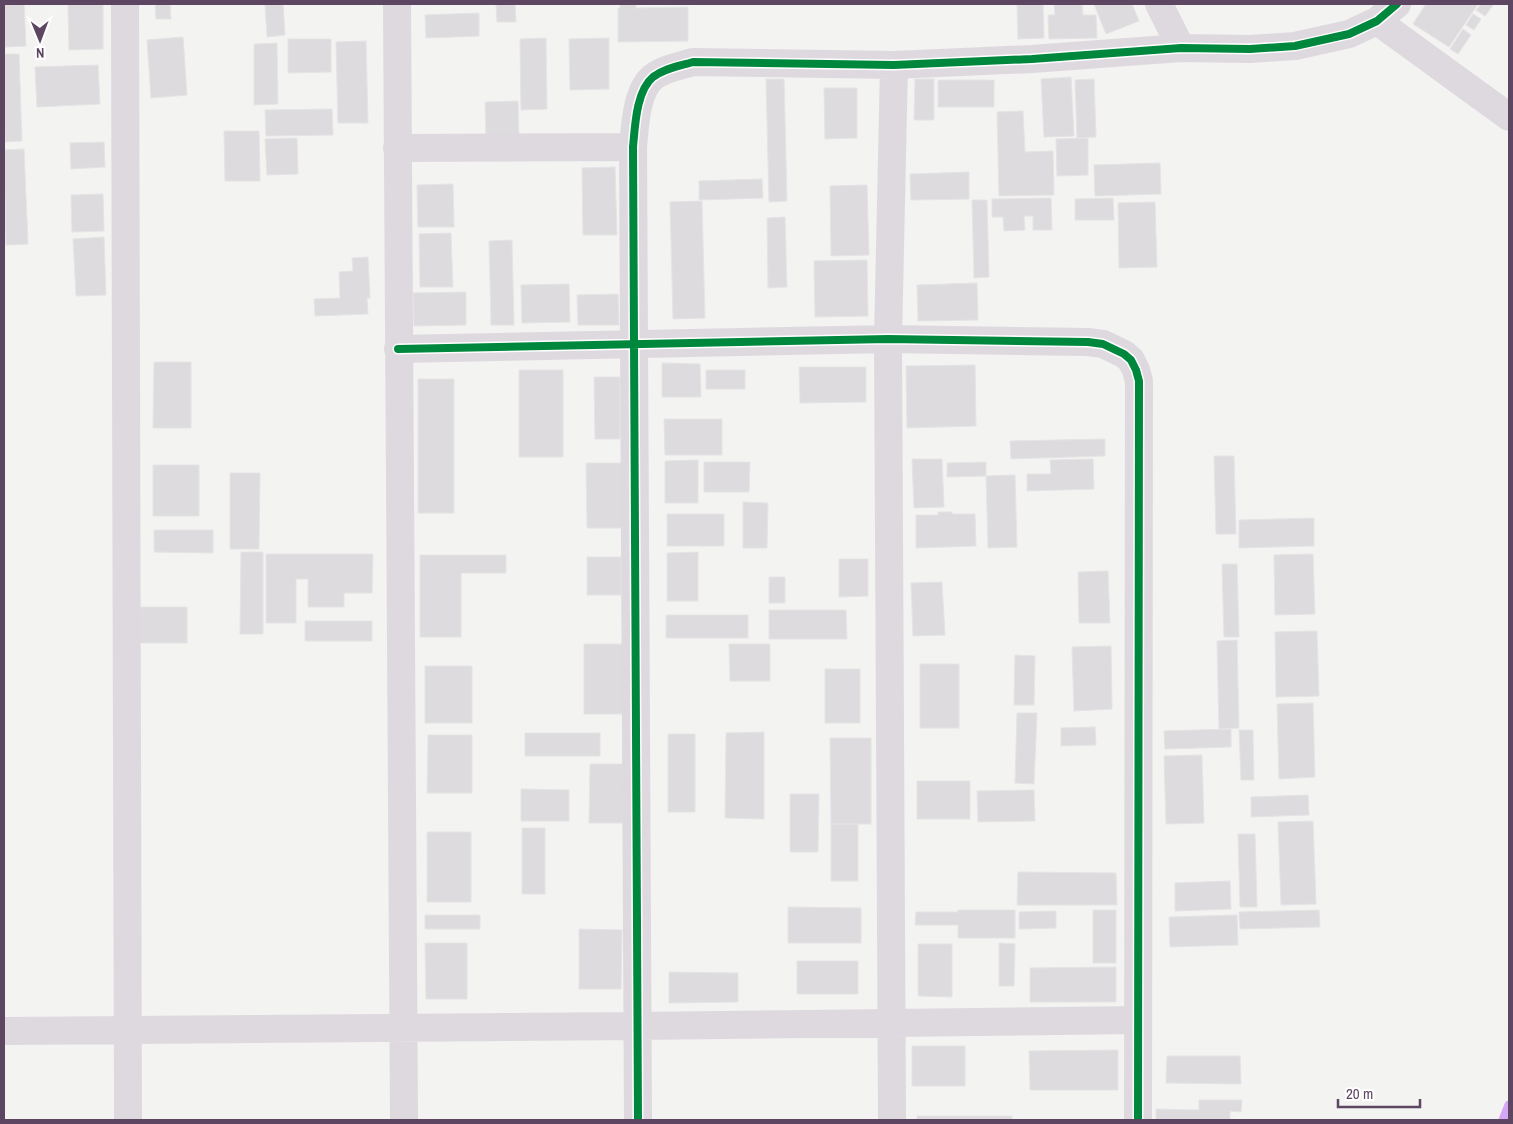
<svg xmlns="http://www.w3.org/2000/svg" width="1513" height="1124" font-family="'Archivo Narrow',sans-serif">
<rect width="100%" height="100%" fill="#f3f3f2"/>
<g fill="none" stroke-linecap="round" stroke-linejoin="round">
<path stroke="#d5a5f6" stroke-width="9" d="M 1503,1120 L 1509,1105"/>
</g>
<path fill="#dddbde" stroke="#e5e4e5" d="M 4,4 L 24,4 L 26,46 L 5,47 Z
M 68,4 L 103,4 L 103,49 L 69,50 Z
M 155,4 L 170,4 L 171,19 L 156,19 Z
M 265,4 L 283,4 L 285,35 L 267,37 Z
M 496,4 L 515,4 L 516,22 L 497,22 Z
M 620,4 L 636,4 L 636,8 L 688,7 L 688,41 L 618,42 L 618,8 L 620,8 Z
M 1017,4 L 1043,4 L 1044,38 L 1018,39 Z
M 1054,4 L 1082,4 L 1083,15 L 1096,15 L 1097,38 L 1049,39 L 1048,15 L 1055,15 Z
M 1094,4 L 1132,4 L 1139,21 L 1106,34 Z
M 1426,4 L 1478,4 L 1449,47 L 1413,24 Z
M 1481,4 L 1494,4 L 1485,16 L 1476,10 Z
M 479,13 L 479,36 L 426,38 L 425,15 Z
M 1473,14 L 1481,19 L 1474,30 L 1466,25 Z
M 1463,29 L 1471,35 L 1458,54 L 1450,49 Z
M 183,37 L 187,95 L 151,98 L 147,40 Z
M 546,38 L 547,109 L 521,110 L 520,39 Z
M 609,38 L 609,89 L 570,90 L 569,39 Z
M 288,39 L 331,39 L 331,72 L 288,73 Z
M 366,41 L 368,123 L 338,123 L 336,42 Z
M 277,43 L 278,104 L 254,105 L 254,44 Z
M 4,54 L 19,54 L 22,141 L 5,142 Z
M 98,65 L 100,104 L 37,107 L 35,67 Z
M 1071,77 L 1074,136 L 1044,137 L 1041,79 Z
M 766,79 L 784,79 L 787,201 L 769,202 Z
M 915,79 L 934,79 L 934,120 L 914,120 Z
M 1094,79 L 1096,137 L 1077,138 L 1075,80 Z
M 938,80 L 994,80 L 994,107 L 938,107 Z
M 824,88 L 857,88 L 857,138 L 825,139 Z
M 518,101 L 519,138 L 486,139 L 485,102 Z
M 332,109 L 333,135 L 266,136 L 265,110 Z
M 1023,111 L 1025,152 L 1053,151 L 1054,195 L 999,196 L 997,112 Z
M 224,131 L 259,131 L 260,181 L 225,181 Z
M 297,138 L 298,174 L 267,175 L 265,139 Z
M 1088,138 L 1088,175 L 1057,176 L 1056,139 Z
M 104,142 L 105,167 L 71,169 L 70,143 Z
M 24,149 L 28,244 L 6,245 L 4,150 Z
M 1160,163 L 1161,194 L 1095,196 L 1094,165 Z
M 615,167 L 617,235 L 583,235 L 582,168 Z
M 969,172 L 969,199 L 911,200 L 910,174 Z
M 762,179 L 763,198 L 699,200 L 699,181 Z
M 453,184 L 454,227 L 418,227 L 417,185 Z
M 867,185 L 869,255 L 831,256 L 830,186 Z
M 103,194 L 104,231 L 72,232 L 71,195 Z
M 1051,198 L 1052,230 L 1033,230 L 1033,216 L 1024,216 L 1025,230 L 1004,231 L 1003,217 L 992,217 L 992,199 Z
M 1113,198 L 1114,220 L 1075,220 L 1075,199 Z
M 972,200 L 987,200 L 989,277 L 974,278 Z
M 702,201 L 705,318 L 673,319 L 670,202 Z
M 1155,202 L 1157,267 L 1119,268 L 1118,203 Z
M 785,217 L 787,287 L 768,288 L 767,218 Z
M 451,233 L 453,287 L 420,287 L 419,234 Z
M 104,237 L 106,295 L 76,296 L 73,239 Z
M 512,240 L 514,325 L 491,325 L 489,241 Z
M 368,257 L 370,298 L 367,298 L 368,314 L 315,316 L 314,299 L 340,298 L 339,272 L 353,271 L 352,258 Z
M 867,260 L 868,316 L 815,317 L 814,261 Z
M 977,283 L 978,320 L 918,321 L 917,285 Z
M 569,284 L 570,322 L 522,323 L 521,285 Z
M 466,292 L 466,325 L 414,326 L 413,293 Z
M 618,294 L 619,325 L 578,325 L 577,295 Z
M 154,362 L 191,362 L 191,428 L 153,428 Z
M 662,363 L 700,364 L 701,397 L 662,397 Z
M 975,365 L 976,426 L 907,428 L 906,366 Z
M 799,367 L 866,367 L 866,402 L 800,403 Z
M 519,370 L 563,370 L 563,457 L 519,457 Z
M 706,370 L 745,370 L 745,389 L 706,389 Z
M 594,377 L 620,377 L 620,439 L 595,439 Z
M 418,379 L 454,379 L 454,513 L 418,513 Z
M 664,419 L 722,419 L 722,455 L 665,455 Z
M 1105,439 L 1105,456 L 1011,459 L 1010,441 Z
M 1214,456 L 1234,456 L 1236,534 L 1216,534 Z
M 912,459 L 942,459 L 944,507 L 914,508 Z
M 1093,459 L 1094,489 L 1027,491 L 1027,474 L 1051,474 L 1050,460 Z
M 698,460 L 698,503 L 665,503 L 665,461 Z
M 704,462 L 750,462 L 749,492 L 704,492 Z
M 986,462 L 986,476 L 947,477 L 947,463 Z
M 586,463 L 622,463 L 622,528 L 587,528 Z
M 153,465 L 199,465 L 199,516 L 153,516 Z
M 230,473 L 260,473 L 259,549 L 230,549 Z
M 1015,475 L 1017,547 L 988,548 L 986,476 Z
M 743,502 L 768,503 L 767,548 L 743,548 Z
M 938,512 L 952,512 L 952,514 L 975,514 L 976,546 L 916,548 L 916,515 L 938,515 Z
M 667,514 L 724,514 L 724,546 L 667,546 Z
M 1314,518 L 1314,546 L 1239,548 L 1239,520 Z
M 154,530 L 213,530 L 213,553 L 154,552 Z
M 241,552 L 263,552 L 263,634 L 240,634 Z
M 698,552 L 698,601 L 667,601 L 667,553 Z
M 266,554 L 373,554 L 372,593 L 344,593 L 344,607 L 308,607 L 308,579 L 296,579 L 296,623 L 266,623 Z
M 1313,554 L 1315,614 L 1275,615 L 1274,555 Z
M 420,555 L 506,555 L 506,573 L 461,573 L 461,637 L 420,637 Z
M 587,557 L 621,557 L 621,595 L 587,595 Z
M 839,559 L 868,559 L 868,596 L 839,597 Z
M 1222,564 L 1237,564 L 1239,637 L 1224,637 Z
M 1108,571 L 1110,623 L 1079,623 L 1078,572 Z
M 769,577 L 785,577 L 785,603 L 769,603 Z
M 942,582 L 945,635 L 913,636 L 911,583 Z
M 134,607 L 187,607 L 187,643 L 133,643 Z
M 769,610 L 846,610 L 847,639 L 769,639 Z
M 666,615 L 748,615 L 748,638 L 666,638 Z
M 305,621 L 372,621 L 372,641 L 305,641 Z
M 1317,631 L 1319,696 L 1276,697 L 1275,632 Z
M 1237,640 L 1239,728 L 1219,729 L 1217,641 Z
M 584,644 L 625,644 L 625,714 L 584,714 Z
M 729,644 L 770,644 L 770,681 L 730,681 Z
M 1111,646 L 1112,709 L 1074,711 L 1072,647 Z
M 1015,655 L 1035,656 L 1034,705 L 1014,705 Z
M 920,664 L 959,664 L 959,728 L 920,728 Z
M 425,666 L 472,666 L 472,723 L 425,723 Z
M 825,669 L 860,669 L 860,723 L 825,723 Z
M 1313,703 L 1315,777 L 1279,779 L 1277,704 Z
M 1017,713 L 1037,713 L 1034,784 L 1015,783 Z
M 1095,727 L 1096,745 L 1061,746 L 1061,728 Z
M 1231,729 L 1231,747 L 1165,749 L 1164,731 Z
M 1239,730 L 1253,730 L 1254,780 L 1241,780 Z
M 764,732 L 764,819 L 725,818 L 726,733 Z
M 525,733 L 600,733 L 600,756 L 525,756 Z
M 668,734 L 695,734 L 695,812 L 668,812 Z
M 428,735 L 472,735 L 472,793 L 427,793 Z
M 830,738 L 871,738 L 871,824 L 831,824 Z
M 1202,755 L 1204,823 L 1166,824 L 1164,756 Z
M 590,764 L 624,764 L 624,823 L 589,823 Z
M 917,781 L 970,781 L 970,819 L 917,819 Z
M 521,789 L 569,790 L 569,821 L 521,821 Z
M 1034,790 L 1035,821 L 978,822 L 977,791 Z
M 790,794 L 819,794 L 818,852 L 790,852 Z
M 1308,795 L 1309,815 L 1251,817 L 1251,797 Z
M 1313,821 L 1316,904 L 1281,905 L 1278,822 Z
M 831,824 L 858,824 L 858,881 L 831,881 Z
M 522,828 L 545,828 L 545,894 L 522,894 Z
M 427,832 L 471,832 L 471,902 L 427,902 Z
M 1238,834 L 1255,834 L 1257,907 L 1240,907 Z
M 1018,872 L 1116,873 L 1117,905 L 1017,905 Z
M 1230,881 L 1231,909 L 1175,911 L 1175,883 Z
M 788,907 L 861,908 L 861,943 L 788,943 Z
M 958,910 L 1015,910 L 1015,938 L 958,938 L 958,925 L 915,925 L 916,912 L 958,912 Z
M 1093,910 L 1116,910 L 1116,963 L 1093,963 Z
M 1319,910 L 1320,927 L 1240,929 L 1239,912 Z
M 1056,911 L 1056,928 L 1019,929 L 1019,912 Z
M 425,915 L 480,915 L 480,929 L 425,929 Z
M 1237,915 L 1238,945 L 1170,947 L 1169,917 Z
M 579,929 L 622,930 L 621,989 L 579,989 Z
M 425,943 L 467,943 L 467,999 L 426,999 Z
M 999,943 L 1015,944 L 1014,986 L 999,986 Z
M 918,944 L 952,944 L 952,997 L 918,996 Z
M 797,961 L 858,961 L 858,994 L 797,994 Z
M 1116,967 L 1116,1002 L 1030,1002 L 1030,968 Z
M 669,972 L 738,973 L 738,1002 L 669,1003 Z
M 912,1046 L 965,1046 L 965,1086 L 912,1086 Z
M 1118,1050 L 1118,1090 L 1030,1090 L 1029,1051 Z
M 1167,1056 L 1240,1056 L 1241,1084 L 1166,1083 Z
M 1199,1100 L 1242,1100 L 1241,1112 L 1230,1111 L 1230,1120 L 1156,1120 L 1156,1109 L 1199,1110 Z
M 917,1116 L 1012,1116 L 1012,1120 L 917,1120 Z"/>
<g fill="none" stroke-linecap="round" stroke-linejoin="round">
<path stroke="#ded9de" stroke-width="28" d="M 125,4 L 128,1120
M 397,4 L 404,1120
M 1159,4 L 1181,48
M 1377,21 L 1509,117
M 397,148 L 633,147
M 398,349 L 888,339 L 1088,342 L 1103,344 L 1124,354 L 1131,360 L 1136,370 L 1139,381 L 1138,1120
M 4,1031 L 637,1026 L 1138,1020
M 638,1120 L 633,147 C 635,127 636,91 653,77 C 665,68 680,66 693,62 L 894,65 L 1032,59 L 1181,48 L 1250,49 L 1295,46 L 1349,34 L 1377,21 L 1397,4
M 892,1120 L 888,339 L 894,65"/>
<g stroke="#fff" stroke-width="11">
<path id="cycleway" d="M 398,349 L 888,339 L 1088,342 L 1103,344 L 1124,354 L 1131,360 L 1136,370 L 1139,381 L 1138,1120
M 638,1120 L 633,147 C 635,127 636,91 653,77 C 665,68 680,66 693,62 L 894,65 L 1032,59 L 1181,48 L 1250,49 L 1295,46 L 1349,34 L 1377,21 L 1397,4"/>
</g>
<use href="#cycleway" stroke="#00873e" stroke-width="8"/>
</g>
<rect width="1513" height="1124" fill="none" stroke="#5d4661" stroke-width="10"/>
<g transform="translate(40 40) rotate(179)" stroke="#ffffff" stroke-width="4" paint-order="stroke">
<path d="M0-4L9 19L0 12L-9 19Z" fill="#5d4661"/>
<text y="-8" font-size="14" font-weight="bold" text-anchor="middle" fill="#5d4661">N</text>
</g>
<path d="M1338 1099v8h82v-8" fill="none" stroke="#5d4661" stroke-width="2.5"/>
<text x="1346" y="1099" font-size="15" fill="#5d4661" stroke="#ffffff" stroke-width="4" paint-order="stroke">20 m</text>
</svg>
